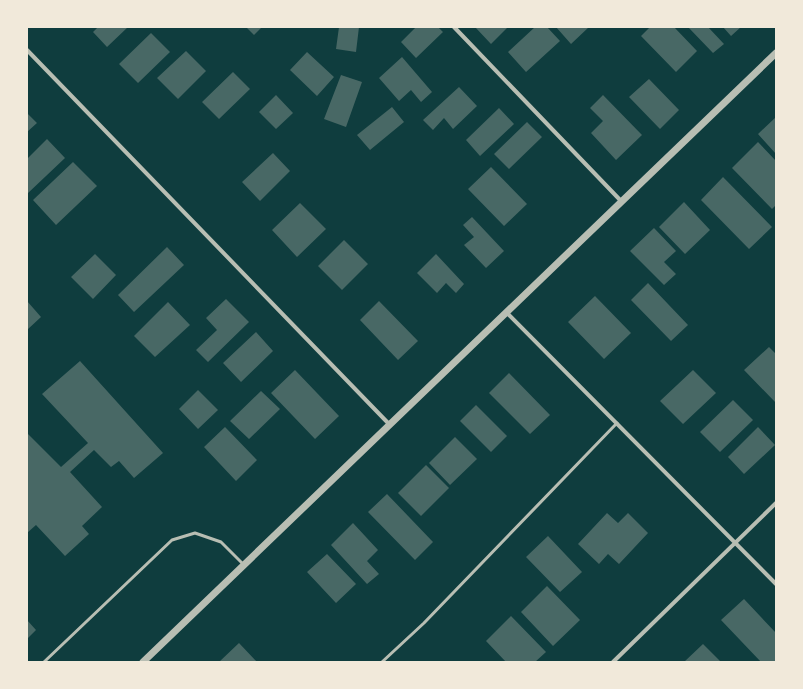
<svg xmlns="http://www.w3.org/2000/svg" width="803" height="689" font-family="Inter,sans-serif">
<rect width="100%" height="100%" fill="#0f3d3e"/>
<path fill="#486865" d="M 98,27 L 128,27 L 107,47 L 93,32 Z
M 246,27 L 262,27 L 254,35 Z
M 339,27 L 359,27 L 356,52 L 336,49 Z
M 416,27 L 438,27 L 443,32 L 416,58 L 401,42 Z
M 475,27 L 508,27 L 491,44 Z
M 535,27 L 547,27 L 560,41 L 526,72 L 508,52 Z
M 556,27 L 589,27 L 571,44 Z
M 650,27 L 674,27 L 697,51 L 676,72 L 641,36 Z
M 688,27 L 708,27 L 724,44 L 713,53 Z
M 723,27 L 741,27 L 731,36 Z
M 151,33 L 170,52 L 138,83 L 119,64 Z
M 186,51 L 206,71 L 178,99 L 157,78 Z
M 307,52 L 334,77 L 317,96 L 290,70 Z
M 402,57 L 432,92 L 421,102 L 411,90 L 399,101 L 379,78 Z
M 233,72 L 250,89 L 219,119 L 202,102 Z
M 341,75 L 362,82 L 346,127 L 324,119 Z
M 649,79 L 679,110 L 660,129 L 629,97 Z
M 459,87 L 477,106 L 453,129 L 444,118 L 433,130 L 423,120 Z
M 276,95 L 293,113 L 276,129 L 259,112 Z
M 603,95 L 642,135 L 616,160 L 591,133 L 603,121 L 590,108 Z
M 392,107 L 404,122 L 370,150 L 357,135 Z
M 499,108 L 514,124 L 480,156 L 466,140 Z
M 27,113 L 37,123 L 27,132 Z
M 776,117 L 776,154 L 758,134 Z
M 527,122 L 542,137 L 509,169 L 494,154 Z
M 47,139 L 65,158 L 27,194 L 27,159 Z
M 758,142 L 776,161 L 776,205 L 772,209 L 732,168 Z
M 273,153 L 290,171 L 260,201 L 242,182 Z
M 73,162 L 97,186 L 56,225 L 33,200 Z
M 491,167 L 527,204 L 504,226 L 468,189 Z
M 723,177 L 772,227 L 749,249 L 701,200 Z
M 684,202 L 710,230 L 685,254 L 659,227 Z
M 300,203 L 326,229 L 297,257 L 272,230 Z
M 472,217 L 504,251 L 486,268 L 464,245 L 474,237 L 463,225 Z
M 654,228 L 676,251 L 664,262 L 676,274 L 664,285 L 630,251 Z
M 344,240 L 368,264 L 342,290 L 318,266 Z
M 167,247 L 184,265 L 134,312 L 118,295 Z
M 95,254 L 116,275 L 93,299 L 71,277 Z
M 436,254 L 464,284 L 456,293 L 446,283 L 437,293 L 417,273 Z
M 648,283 L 688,325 L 671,341 L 631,300 Z
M 595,296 L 631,333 L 604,359 L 568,322 Z
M 226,299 L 249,322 L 208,362 L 196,350 L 217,330 L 206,318 Z
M 27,301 L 41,317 L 27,330 Z
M 379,301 L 418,341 L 398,360 L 360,320 Z
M 168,302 L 190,325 L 155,357 L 134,336 Z
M 256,332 L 273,351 L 241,382 L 223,363 Z
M 769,347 L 776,354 L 776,403 L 744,370 Z
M 80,361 L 163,453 L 134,478 L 119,461 L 111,467 L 94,450 L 70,472 L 102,507 L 82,526 L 89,534 L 65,556 L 36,525 L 27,533 L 27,433 L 61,467 L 88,443 L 42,394 Z
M 295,370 L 339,416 L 315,439 L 271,393 Z
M 693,370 L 716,393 L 683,424 L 660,401 Z
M 509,373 L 550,415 L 530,434 L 489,393 Z
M 198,390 L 218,410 L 198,429 L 179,409 Z
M 261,391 L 280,409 L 249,439 L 230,421 Z
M 733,400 L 753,420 L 720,452 L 700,432 Z
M 476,405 L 507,436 L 491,452 L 460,421 Z
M 225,427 L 257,460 L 236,481 L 204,447 Z
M 758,427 L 775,445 L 744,474 L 728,457 Z
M 455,437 L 477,459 L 450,485 L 429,463 Z
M 426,465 L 449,488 L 421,516 L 398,493 Z
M 387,494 L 433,542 L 415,560 L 368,512 Z
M 607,513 L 618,523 L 628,513 L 648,533 L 619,564 L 608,554 L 599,564 L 578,544 Z
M 353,523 L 378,550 L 367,561 L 379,574 L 367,584 L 331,545 Z
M 548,536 L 582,572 L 560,592 L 526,557 Z
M 327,554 L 356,584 L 336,603 L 307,572 Z
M 547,586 L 580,620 L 553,646 L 521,612 Z
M 744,599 L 776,633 L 776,662 L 761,662 L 721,620 Z
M 511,616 L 546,652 L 535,662 L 506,662 L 486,641 Z
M 27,620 L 36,630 L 27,639 Z
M 239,643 L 257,662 L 219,662 Z
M 703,644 L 721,662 L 684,662 Z"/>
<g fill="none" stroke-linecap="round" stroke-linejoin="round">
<path stroke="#b8beb3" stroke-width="3" d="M 44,662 L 172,540 L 195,533 L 221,542 L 244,565
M 382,662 L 424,623 L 617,423"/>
<path stroke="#b8beb3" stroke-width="4" d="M 454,27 L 622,202
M 27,50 L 390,425
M 507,313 L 776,584
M 613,662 L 776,503"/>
<path stroke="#b8beb3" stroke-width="7" d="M 143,662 L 776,53"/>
</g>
<rect width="803" height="689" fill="none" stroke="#f1e9da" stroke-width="56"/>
</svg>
